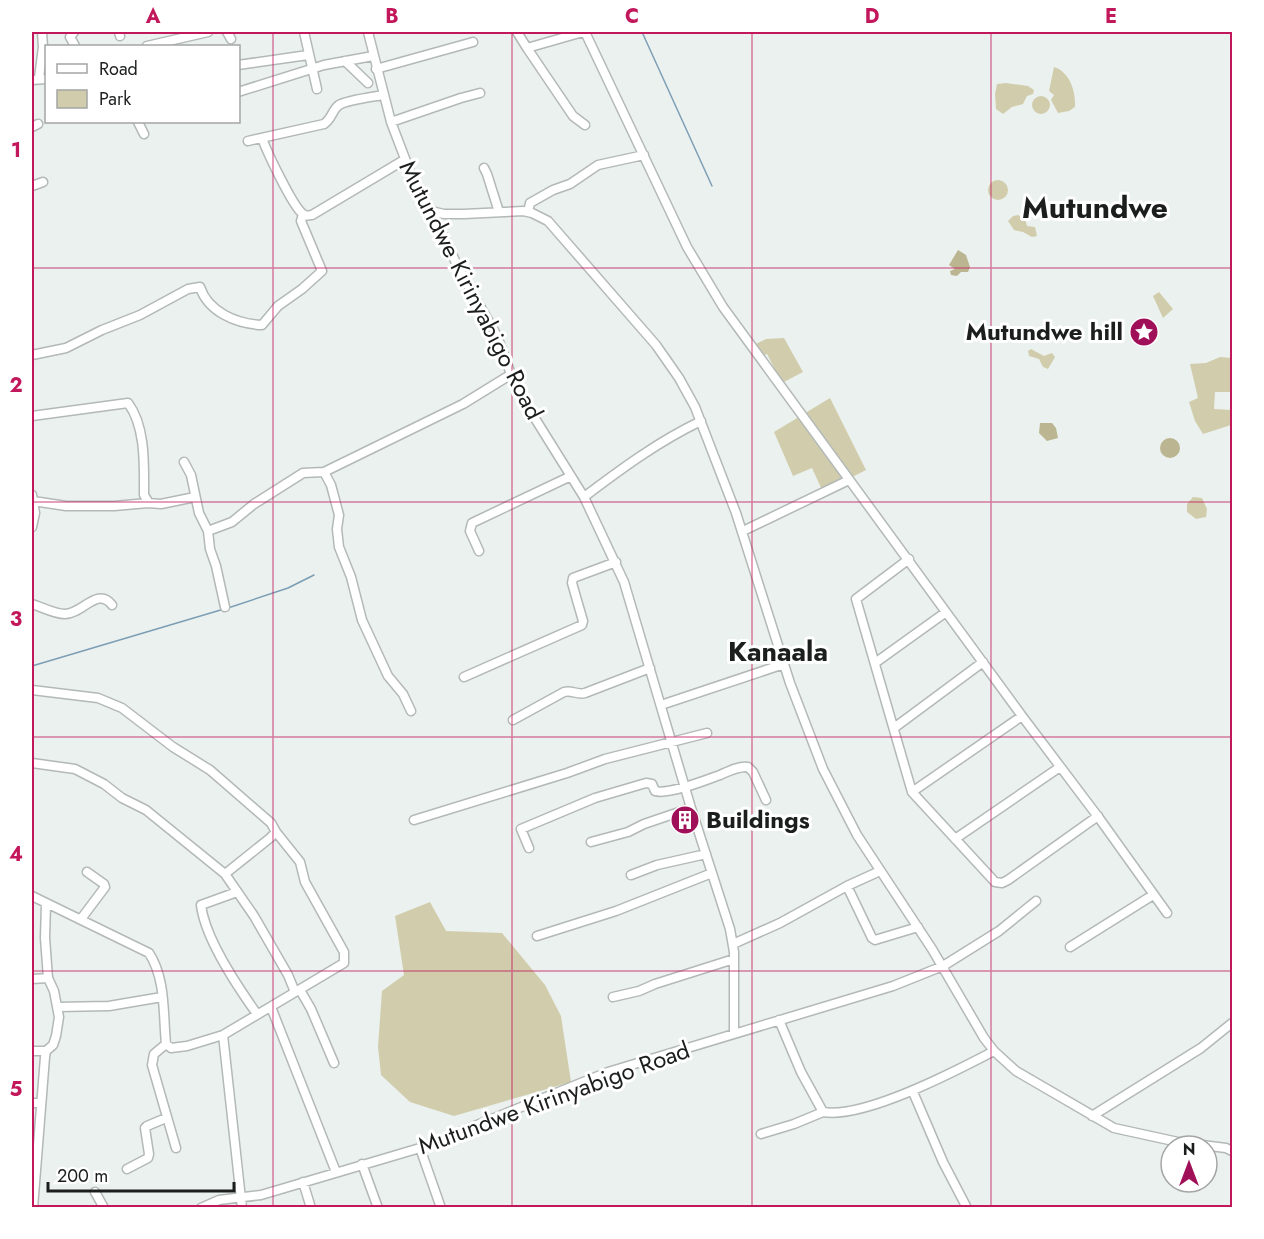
<svg xmlns="http://www.w3.org/2000/svg" width="1264" height="1239" font-family="Jost,sans-serif">
<rect width="100%" height="100%" fill="#ebf1ee"/>
<path fill="#d1cdac" d="M 1054,67 C 1070,72 1076,92 1075,107 L 1069,111 L 1058,113 L 1051,100 L 1054,95 L 1049,91 Z
M 1006,83 L 1028,86 L 1034,90 L 1033,94 L 1027,96 L 1023,104 L 1012,107 L 1003,114 L 996,109 L 995,94 L 997,84 Z
M1032 105a9 9 0 1 1 18 0a9 9 0 1 1-18 0Z
M988 190a10 10 0 1 1 20 0a10 10 0 1 1-20 0Z
M 1018,215 L 1025,219 L 1027,226 L 1035,227 L 1037,236 L 1032,237 L 1023,232 L 1014,230 L 1008,221 L 1013,216 Z
M 1159,292 L 1173,309 L 1163,318 L 1153,296 Z
M 784,338 L 803,372 L 782,383 L 767,354 L 755,359 L 750,347 L 766,339 Z
M 1031,349 L 1044,356 L 1052,353 L 1055,357 L 1048,369 L 1043,367 L 1039,359 L 1029,356 L 1028,351 Z
M 1220,357 L 1232,358 L 1232,392 L 1215,392 L 1214,409 L 1232,410 L 1231,425 L 1203,434 L 1195,421 L 1189,402 L 1198,398 L 1190,364 L 1206,363 Z
M 830,398 L 866,470 L 823,492 L 812,468 L 793,476 L 774,432 Z
M 1193,497 L 1202,498 L 1207,509 L 1206,517 L 1196,519 L 1187,512 L 1187,504 Z
M 430,902 L 446,931 L 502,933 L 545,985 L 561,1016 L 571,1082 L 454,1116 L 410,1102 L 381,1075 L 378,1047 L 382,991 L 404,975 L 395,916 Z"/>
<path fill="#bbb691" d="M 958,250 L 966,255 L 970,267 L 968,272 L 961,272 L 957,276 L 951,275 L 950,271 L 955,269 L 949,265 Z
M 1040,423 L 1052,423 L 1056,428 L 1058,438 L 1047,441 L 1039,433 Z
M1160 448a10 10 0 1 1 20 0a10 10 0 1 1-20 0Z"/>
<g fill="none" stroke-linecap="round" stroke-linejoin="round">
<path stroke="#7c9eb5" stroke-width="1.5" d="M 642,32 L 712,186
M 228,608 L 288,588 L 314,575
M 32,666 L 224,609"/>
<g stroke="#b3b9b7" stroke-width="11">
<path id="minor" d="M 74,32 L 70,37 L 75,46
M 119,32 L 120,36
M 227,32 L 231,39
M 304,32 L 317,89
M 368,32 L 391,122 L 412,177 L 431,211 L 460,271 L 497,336 L 516,388 L 584,497 L 624,582 L 691,808 L 730,929 L 734,952 L 734,1033
M 517,32 L 527,48 L 583,32
M 585,32 L 687,247 L 723,307 L 1022,716 L 1099,818 L 1167,913
M 147,46 L 208,32
M 527,48 L 573,116 L 585,125
M 345,61 L 368,83
M 238,65 L 308,55
M 376,69 L 473,42
M 39,78 L 43,47 L 42,32
M 32,80 L 46,79
M 238,92 L 324,65 L 373,56
M 138,122 L 144,134
M 391,122 L 461,98 L 480,93
M 32,127 L 38,124
M 262,138 C 267,152 293,207 303,214 C 306,217 308,215 312,215 L 404,160
M 248,141 L 324,124 C 332,119 332,110 339,105 C 347,100 372,97 383,95
M 484,168 L 487,174 L 499,212
M 32,186 L 43,182
M 431,211 L 444,214 L 464,214 L 523,211 L 532,213 L 548,221 L 656,345 L 679,378 L 695,407 L 736,513 L 790,683 L 823,769 L 857,835 L 932,949 L 984,1038 L 994,1051 L 1016,1071 L 1114,1128 L 1178,1142 L 1226,1148 L 1232,1151
M 528,212 L 530,203 L 553,190 L 570,184 L 598,165 L 644,155
M 32,355 L 66,348 L 102,330 L 140,315 L 188,289 L 200,287 C 208,312 237,324 262,325 L 278,306 L 302,289 L 322,271 L 301,221 L 303,214
M 32,416 L 128,403 C 146,427 144,466 144,495 L 149,503
M 184,462 L 191,475 L 199,513 L 208,531 L 210,549 L 216,566 L 225,607
M 32,495 L 35,513 L 32,527
M 584,497 C 621,469 659,441 701,421
M 33,501 L 66,506 L 114,506 L 148,503 L 161,504 L 195,497
M 208,531 L 232,522 L 254,504 L 303,473 L 324,472
M 743,531 L 849,480
M 479,551 L 470,531 L 472,523 L 571,476
M 909,559 L 856,599 L 912,792
M 32,604 C 42,607 54,614 65,614 C 82,614 98,586 112,605
M 875,663 L 946,612
M 464,677 L 582,625 L 583,621 L 572,583 L 573,578 L 616,562
M 32,690 L 98,698 L 122,708 L 173,747 L 210,770 L 271,823 L 276,832 L 270,838 L 225,874
M 661,705 L 784,664
M 411,711 L 403,694 L 388,676 L 362,620 L 351,577 L 339,547 L 337,529 L 339,515 L 331,485 L 324,472 L 463,404 L 510,375
M 1022,716 L 912,792 L 995,882 L 1002,883 L 1008,880 L 1098,816
M 513,720 L 564,692 C 572,690 577,695 585,693 L 650,668
M 894,728 L 983,662
M 32,763 L 75,769 L 104,784 L 122,798 L 146,810 L 225,874 L 254,916 L 288,975 L 295,992
M 414,820 L 567,773 L 605,759 L 707,733
M 955,839 L 1060,767
M 591,842 L 628,832 L 644,824 L 691,808
M 529,848 L 521,829 L 595,798 L 646,783 L 652,784 L 655,791 C 669,795 706,780 720,775 C 729,771 738,766 748,767 L 753,772 L 766,800
M 880,871 L 847,886 L 872,938 L 875,940 L 918,927
M 631,875 L 657,865 L 706,854
M 237,892 L 201,905 C 205,939 237,986 257,1014
M 32,896 L 149,953 C 166,979 163,1014 166,1044 L 171,1048 L 187,1046 L 223,1035 L 344,963 L 344,952 L 305,882 L 300,862 L 276,832
M 81,919 L 105,887 L 104,884 L 87,872
M 537,936 L 616,911 L 712,873
M 733,944 L 780,923 L 847,886
M 1070,947 L 1153,895
M 32,979 L 48,978
M 300,990 L 311,1009 L 334,1063
M 613,997 L 639,991 L 655,984 L 734,959
M 57,1007 L 109,1006 L 162,997
M 271,1007 L 336,1172
M 779,1020 L 801,1072 L 823,1112 C 864,1119 956,1071 994,1051
M 223,1035 L 242,1208
M 166,1044 L 154,1054 L 152,1065 L 176,1148
M 32,1051 L 46,1051
M 913,1092 L 943,1162 L 967,1208
M 32,1103 L 41,1103
M 1092,1116 L 1201,1048 L 1232,1023
M 761,1134 L 794,1124 L 823,1112
M 420,1148 L 441,1208
M 362,1164 L 378,1208
M 127,1169 L 148,1158 L 149,1154 L 145,1128 L 147,1126 L 166,1118
M 303,1182 L 311,1208
M 95,1192 L 104,1208
M 33,1208 L 45,1057 L 46,1051 L 53,1045 L 56,1036 L 59,1017 L 54,991 L 48,978 L 45,938 L 46,904
M 201,1208 L 219,1200 L 261,1195 L 420,1148 L 608,1072 L 893,986 L 943,966 L 999,931 L 1036,901"/>
</g>
<use href="#minor" stroke="#fff" stroke-width="8"/>
</g>
<path fill="none" stroke="#c2185b" stroke-width="1.5" stroke-opacity="0.55" d="M 273,32 L 273,1208M 512,32 L 512,1208M 752,32 L 752,1208M 991,32 L 991,1208M 32,268 L 1232,268M 32,502 L 1232,502M 32,737 L 1232,737M 32,971 L 1232,971"/>
<defs>
<g id="sight-disc" transform="scale(1.5)"><circle r="9.5" fill="#a01058" stroke="#fff"/><path d="M0-6L1.8-2.2L6-1.7L2.9 1.2L3.7 5.4L0 3.3L-3.7 5.4L-2.9 1.2L-6-1.7L-1.8-2.2Z" fill="#fff"/></g>
<g id="building-disc" transform="scale(1.5)"><circle r="9.5" fill="#a01058" stroke="#fff"/><path d="M-4-6H4V6H1V3H-1V6H-4ZM-2.5-4.3h1.7v1.8h-1.7ZM.8-4.3h1.7v1.8H.8ZM-2.5-1h1.7V.8h-1.7ZM.8-1h1.7V.8H.8Z" fill="#fff"/></g>
</defs>
<g fill-rule="evenodd">
<use href="#sight-disc" x="1144" y="332"/>
<use href="#building-disc" x="685" y="820"/>
</g>
<g text-anchor="middle" stroke-width="6" stroke-linejoin="round" paint-order="stroke">
<g font-size="24" fill="#1c1e1d" stroke="#fff">
<text transform="translate(471 290) rotate(63)" y="8">Mutundwe Kirinyabigo Road</text>
<text transform="translate(554 1098) rotate(-20)" y="8">Mutundwe Kirinyabigo Road</text>
</g>
<g font-size="24" font-weight="bold" fill="#1c1e1d" stroke="#fff" text-anchor="end">
<text x="1123" y="340">Mutundwe hill</text>
<text x="706" y="828" text-anchor="start">Buildings</text>
</g>
<g font-size="27" font-weight="bold" fill="#1c1e1d" stroke="#fff">
<text x="778" y="661">Kanaala</text>
</g>
<g font-size="30" font-weight="bold" fill="#1c1e1d" stroke="#fff">
<text x="1095" y="218">Mutundwe</text>
</g>
</g>
<rect width="1264" height="1239" fill="none" stroke="#ffffff" stroke-width="66"/>
<rect x="45" y="45" width="195" height="78" fill="#ffffff" stroke="#a4a5a5" stroke-width="1.5"/>
<rect x="57" y="64" width="30" height="9" fill="#ffffff" stroke="#a4a5a5" stroke-width="1.5"/>
<text x="99" y="75" font-size="18" fill="#1c1e1d">Road</text>
<rect x="57" y="90" width="30" height="18" fill="#d1cdac" stroke="#a4a5a5" stroke-width="1.5"/>
<text x="99" y="105" font-size="18" fill="#1c1e1d">Park</text>
<g transform="translate(1189 1164)"><circle r="28" fill="#ffffff" stroke="#a4a5a5" stroke-width="1.5"/>
<path d="M0-4.5L10 22L0 15L-10 22Z" fill="#a01058"/>
<text y="-9" font-size="16" font-weight="bold" text-anchor="middle" fill="#1c1e1d">N</text>
</g>
<path d="M48 1182v9h186v-9" fill="none" stroke="#1c1e1d" stroke-width="3"/>
<text x="57" y="1182" font-size="18" fill="#1c1e1d" stroke="#ffffff" stroke-width="4.5" paint-order="stroke">200 m</text>
<rect x="33" y="33" width="1198" height="1173" fill="none" stroke="#c2185b" stroke-width="2"/>
<g font-size="20" text-anchor="middle" font-weight="bold" fill="#c2185b">
<text x="153" y="23">A</text>
<text x="392" y="23">B</text>
<text x="632" y="23">C</text>
<text x="872" y="23">D</text>
<text x="1111" y="23">E</text>
<text x="16" y="157">1</text>
<text x="16" y="392">2</text>
<text x="16" y="626">3</text>
<text x="16" y="861">4</text>
<text x="16" y="1096">5</text>
</g>
</svg>
